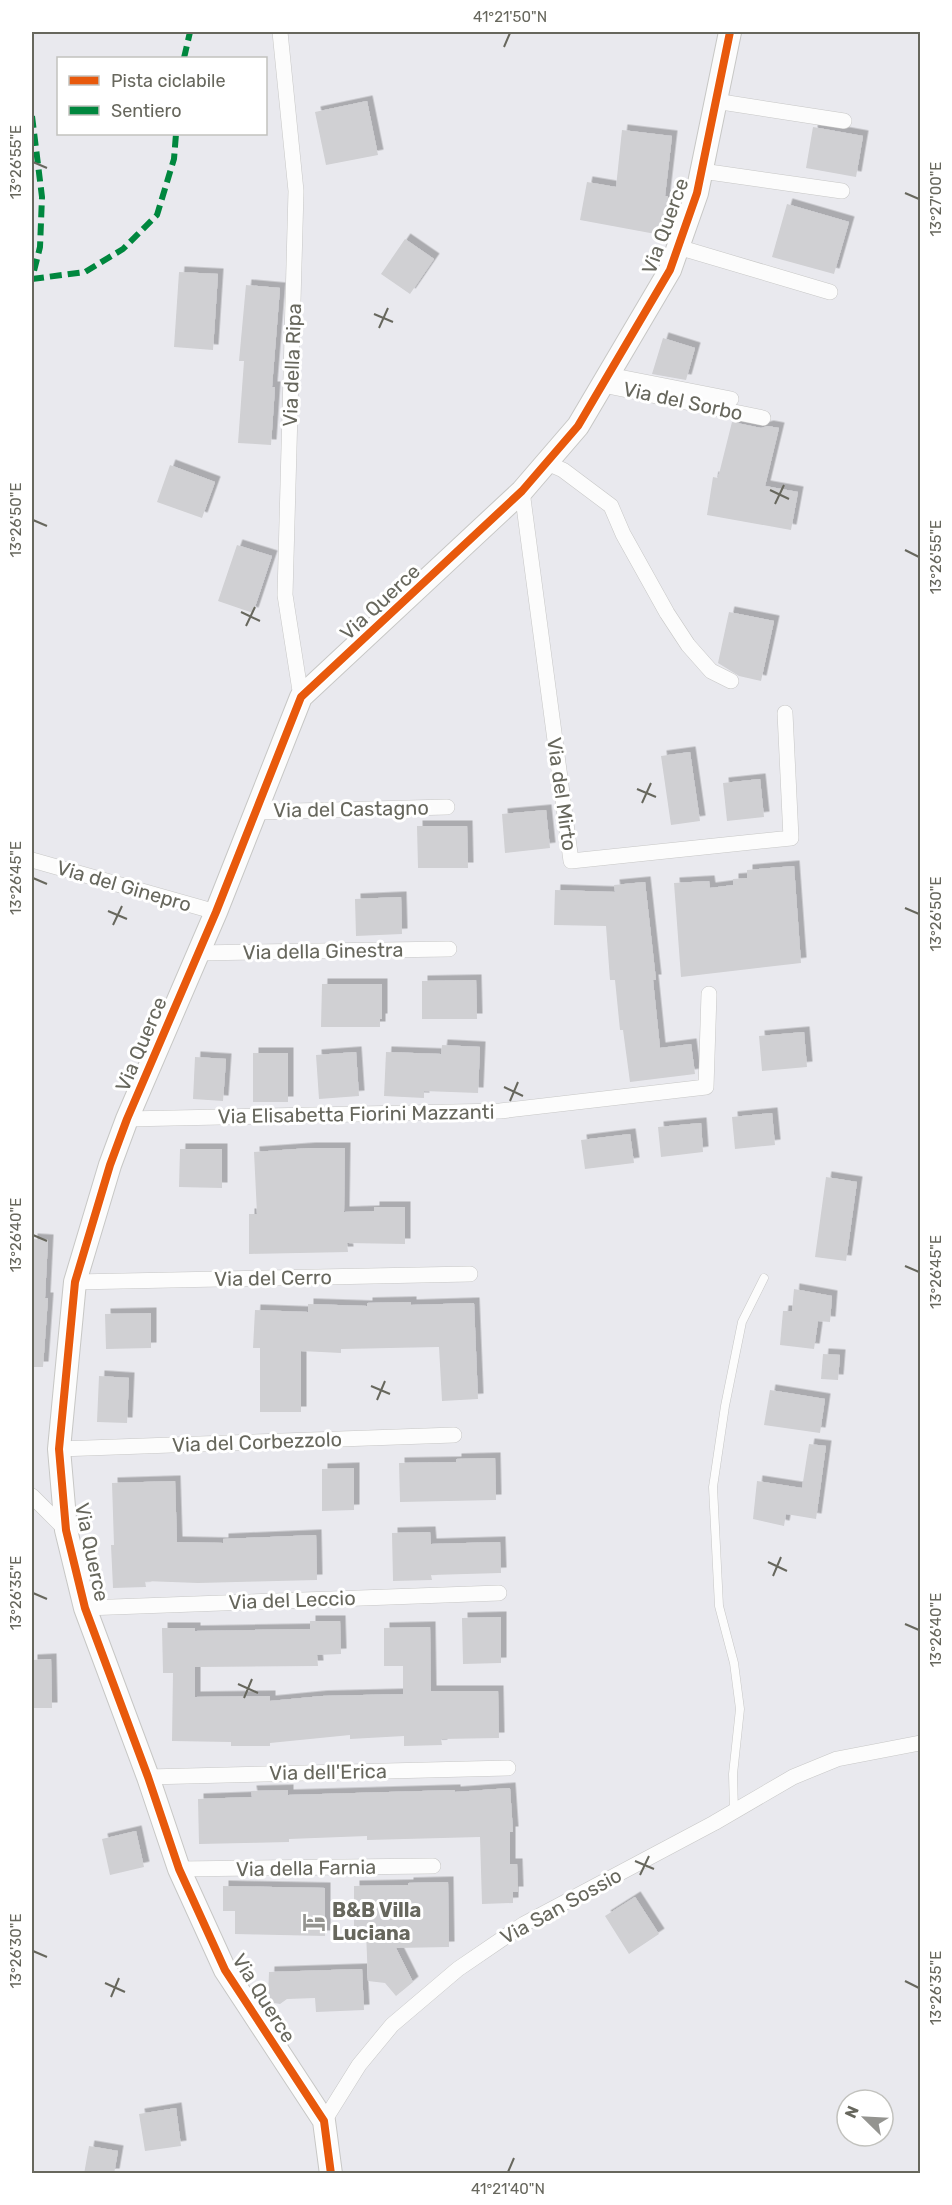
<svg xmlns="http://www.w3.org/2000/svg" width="952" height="2205" font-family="Rubik,sans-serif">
<defs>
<filter id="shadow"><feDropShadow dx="5.5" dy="-5.5" stdDeviation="0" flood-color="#0004"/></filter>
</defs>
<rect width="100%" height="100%" fill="#e9e9ee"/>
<path fill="#d0d0d3" filter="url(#shadow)" d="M 367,101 L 378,155 L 326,165 L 315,112 Z
M 813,127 L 863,136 L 856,177 L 806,168 Z
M 622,130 L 672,136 L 665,196 L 668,196 L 661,235 L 580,220 L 587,182 L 616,187 Z
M 787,204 L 849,222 L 834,274 L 772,257 Z
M 405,239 L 434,259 L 410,294 L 381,274 Z
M 179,272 L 218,274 L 213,350 L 174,347 Z
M 246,285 L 280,288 L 272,387 L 275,387 L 271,445 L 238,443 L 244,361 L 239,361 Z
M 663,338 L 695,348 L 686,380 L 652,374 Z
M 732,422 L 761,428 L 768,426 L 779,428 L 765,486 L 798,492 L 791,530 L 707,515 L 713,477 L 718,478 Z
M 170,465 L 215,482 L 202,518 L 157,502 Z
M 237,545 L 272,556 L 253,613 L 218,601 Z
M 729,612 L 774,621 L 761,681 L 739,676 L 718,663 Z
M 690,752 L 700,821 L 671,825 L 661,756 Z
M 760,779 L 764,817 L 727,821 L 723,783 Z
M 546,810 L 550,848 L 505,853 L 502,814 Z
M 417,826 L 467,826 L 468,868 L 418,868 Z
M 794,866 L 801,963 L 681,977 L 674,883 L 709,881 L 710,888 L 733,885 L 733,879 L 747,878 L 747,870 Z
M 645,882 L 656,980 L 653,980 L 660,1048 L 691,1044 L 695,1074 L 630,1082 L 623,1030 L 620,1030 L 615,980 L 610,980 L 606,926 L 554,925 L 555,890 L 615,892 L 614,885 Z
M 401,897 L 402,934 L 356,936 L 355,899 Z
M 476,980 L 477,1019 L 422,1019 L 422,981 Z
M 322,984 L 382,984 L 382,1019 L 380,1019 L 380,1027 L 321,1027 Z
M 804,1032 L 807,1067 L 762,1071 L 759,1036 Z
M 442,1045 L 480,1047 L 478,1093 L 424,1091 L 424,1098 L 384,1096 L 386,1052 L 441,1054 Z
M 356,1052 L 359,1096 L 319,1099 L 316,1055 Z
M 253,1053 L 288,1053 L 288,1102 L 253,1102 Z
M 195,1057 L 226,1059 L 223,1101 L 193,1099 Z
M 772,1113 L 775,1145 L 735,1149 L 732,1117 Z
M 701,1123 L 703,1152 L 661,1157 L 658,1127 Z
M 630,1134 L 634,1163 L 585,1169 L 581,1140 Z
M 310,1148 L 345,1148 L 344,1212 L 374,1211 L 374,1207 L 405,1207 L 405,1244 L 347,1243 L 348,1252 L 249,1254 L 249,1214 L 257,1214 L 254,1152 Z
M 180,1149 L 222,1149 L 222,1188 L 179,1187 Z
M 826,1177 L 857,1182 L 846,1261 L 815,1257 Z
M 32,1239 L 48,1240 L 45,1298 L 48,1298 L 43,1367 L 32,1367 Z
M 794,1289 L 832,1296 L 830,1322 L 818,1321 L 814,1349 L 780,1345 L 783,1311 L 792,1311 Z
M 411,1302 L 411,1305 L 474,1303 L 478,1399 L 442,1401 L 439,1347 L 341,1349 L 341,1353 L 301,1351 L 301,1412 L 260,1412 L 260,1348 L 253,1348 L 255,1310 L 308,1312 L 308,1304 L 367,1306 L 367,1303 Z
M 151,1313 L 151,1348 L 106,1349 L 105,1314 Z
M 823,1354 L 840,1355 L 838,1380 L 821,1379 Z
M 99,1376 L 129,1378 L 127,1423 L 97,1422 Z
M 770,1390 L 825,1399 L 820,1433 L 764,1425 Z
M 809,1444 L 826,1446 L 816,1519 L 786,1514 L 784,1526 L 753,1519 L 757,1481 L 802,1488 Z
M 495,1458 L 496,1500 L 400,1502 L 399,1463 L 456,1462 L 456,1459 Z
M 354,1468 L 354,1510 L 322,1511 L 322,1469 Z
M 175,1481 L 177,1542 L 223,1543 L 223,1539 L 316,1535 L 317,1580 L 198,1583 L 145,1581 L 146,1587 L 113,1588 L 111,1545 L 114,1545 L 112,1483 Z
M 430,1532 L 431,1544 L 500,1542 L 501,1573 L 431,1575 L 432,1580 L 393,1581 L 392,1533 Z
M 501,1617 L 501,1663 L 463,1664 L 462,1618 Z
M 310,1621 L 340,1621 L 341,1654 L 317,1655 L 318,1666 L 195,1667 L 195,1697 L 270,1696 L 270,1701 L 322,1696 L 403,1694 L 403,1666 L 384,1666 L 384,1628 L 430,1627 L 431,1691 L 498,1691 L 499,1738 L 441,1739 L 442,1745 L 404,1746 L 404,1736 L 350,1739 L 350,1735 L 270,1743 L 270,1746 L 231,1746 L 231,1742 L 172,1741 L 173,1673 L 163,1673 L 162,1628 L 195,1628 L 195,1631 L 310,1629 Z
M 51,1659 L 52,1708 L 32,1708 L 32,1660 Z
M 510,1788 L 513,1832 L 510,1832 L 510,1864 L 517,1864 L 518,1892 L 513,1892 L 513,1903 L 482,1904 L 480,1837 L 367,1840 L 367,1836 L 289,1839 L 289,1842 L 199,1844 L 198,1799 L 252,1797 L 251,1791 L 288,1790 L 288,1795 L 455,1790 L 455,1792 Z
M 136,1831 L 144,1867 L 110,1875 L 102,1839 Z
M 448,1882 L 449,1947 L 396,1948 L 413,1982 L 396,1996 L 385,1983 L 368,1981 L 366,1932 L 354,1933 L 354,1886 L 408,1885 L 408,1883 Z
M 223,1886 L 325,1888 L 325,1936 L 235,1934 L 235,1911 L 223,1911 Z
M 635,1897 L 659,1934 L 629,1954 L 605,1916 Z
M 362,1969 L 364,2010 L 316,2012 L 315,1998 L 287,1999 L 280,2004 L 274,2003 L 268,1997 L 269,1972 Z
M 176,2108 L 181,2146 L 145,2151 L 139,2114 Z
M 89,2146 L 118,2151 L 114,2174 L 84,2174 Z"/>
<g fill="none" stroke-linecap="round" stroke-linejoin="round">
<g stroke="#c7c7c6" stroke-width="9">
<path id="lane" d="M 734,1811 L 733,1774 L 740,1709 L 734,1663 L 719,1606 L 713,1487 L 725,1406 L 742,1322 L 764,1278"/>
</g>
<g stroke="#c7c7c6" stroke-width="16">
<path id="street" d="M 280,32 L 296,191 L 285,595 L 301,697
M 715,101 L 844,121
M 702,171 L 842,191
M 678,247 L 830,292
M 609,375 L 731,399
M 603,385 L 763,418
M 547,463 L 563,470 L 611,506 L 623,534 L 667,613 L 688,645 L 711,671 L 731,681
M 522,491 L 571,861 L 791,838 L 785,713
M 256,812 L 447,807
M 32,860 L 216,912
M 197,953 L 449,949
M 127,1119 L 500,1111 L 706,1087 L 709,994
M 75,1282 L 470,1274
M 59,1449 L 454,1435
M 32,1496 L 66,1530
M 85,1608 L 499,1593
M 148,1777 L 508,1768
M 179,1869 L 433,1866
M 324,2121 L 359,2065 L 392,2025 L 458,1969 L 524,1924 L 714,1823 L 793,1777 L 837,1759 L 920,1743"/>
</g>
<g stroke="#c7c7c5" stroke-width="24">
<path id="secondary" d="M 331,2174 L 324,2121 L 225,1970 L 179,1869 L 148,1777 L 85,1608 L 66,1530 L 59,1449 L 75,1282 L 110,1165 L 127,1119 L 216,912 L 301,697 L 522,491 L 578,426 L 670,270 L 697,193 L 730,32"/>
</g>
<use href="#lane" stroke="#fcfcfc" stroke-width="8"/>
<use href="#street" stroke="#fcfcfc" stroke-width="15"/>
<use href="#secondary" stroke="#fcfcfc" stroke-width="22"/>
<path stroke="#00873e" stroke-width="6" stroke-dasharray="12 6" stroke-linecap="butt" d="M 184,58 L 190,32
M 32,116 L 42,197 L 40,247 L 32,279
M 32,279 L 85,272 L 123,249 L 157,215 L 174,159 L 176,134"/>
<g stroke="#fff" stroke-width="11">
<path id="cycleway" d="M 331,2174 L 324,2121 L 225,1970 L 179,1869 L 148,1777 L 85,1608 L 66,1530 L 59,1449 L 75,1282 L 110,1165 L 127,1119 L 216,912 L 301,697 L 522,491 L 578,426 L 670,270 L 697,193 L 730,32"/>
</g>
<use href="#cycleway" stroke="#e8590c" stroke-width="8"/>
</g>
<path fill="none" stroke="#67675d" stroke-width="2" d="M 504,47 L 510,33M 33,162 L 47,168M 905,193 L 919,199M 374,314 L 393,322M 379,328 L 388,308M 770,490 L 789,499M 775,504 L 784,485M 33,520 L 47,526M 905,550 L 919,557M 241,612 L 260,621M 246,626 L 255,607M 637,789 L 656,797M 642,803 L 651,783M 33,878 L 47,884M 905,908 L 919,914M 108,911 L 127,919M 113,925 L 122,906M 504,1087 L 523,1096M 510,1101 L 518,1082M 33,1235 L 47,1241M 905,1266 L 919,1272M 371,1386 L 390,1394M 377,1400 L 385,1381M 768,1562 L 787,1571M 773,1576 L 781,1557M 33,1593 L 47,1599M 905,1624 L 919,1630M 238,1684 L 258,1693M 244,1698 L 252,1679M 635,1861 L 654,1869M 640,1875 L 649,1856M 33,1951 L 47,1957M 905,1981 L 919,1988M 105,1983 L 125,1992M 111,1997 L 119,1978M 508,2172 L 514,2158"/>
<defs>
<g id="hotel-bare" transform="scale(1.8)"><path d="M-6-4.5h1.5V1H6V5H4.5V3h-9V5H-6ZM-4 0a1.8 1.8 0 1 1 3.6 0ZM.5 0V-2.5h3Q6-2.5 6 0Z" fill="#949490" stroke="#fff" stroke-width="2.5" paint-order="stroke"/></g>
</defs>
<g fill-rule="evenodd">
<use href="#hotel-bare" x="314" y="1922"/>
</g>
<g text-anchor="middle" stroke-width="6" stroke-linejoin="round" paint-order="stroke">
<g font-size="20" fill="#67675d" stroke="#fff">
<text transform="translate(665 226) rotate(-70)" y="7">Via Querce</text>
<text transform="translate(292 365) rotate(-88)" y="7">Via della Ripa</text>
<text transform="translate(683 401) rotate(12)" y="7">Via del Sorbo</text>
<text transform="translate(380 602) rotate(-43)" y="7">Via Querce</text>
<text transform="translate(562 794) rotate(82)" y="7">Via del Mirto</text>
<text transform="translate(351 809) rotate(-1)" y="7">Via del Castagno</text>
<text transform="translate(124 886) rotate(16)" y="7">Via del Ginepro</text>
<text transform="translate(323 951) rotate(-1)" y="7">Via della Ginestra</text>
<text transform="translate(141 1044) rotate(-67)" y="7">Via Querce</text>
<text transform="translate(356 1114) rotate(-1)" y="7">Via Elisabetta Fiorini Mazzanti</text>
<text transform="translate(273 1278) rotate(-1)" y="7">Via del Cerro</text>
<text transform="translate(257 1442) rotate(-2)" y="7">Via del Corbezzolo</text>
<text transform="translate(92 1552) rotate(78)" y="7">Via Querce</text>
<text transform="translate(292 1600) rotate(-2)" y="7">Via del Leccio</text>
<text transform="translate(328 1772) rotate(-1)" y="7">Via dell'Erica</text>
<text transform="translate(306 1868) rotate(-1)" y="7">Via della Farnia</text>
<text transform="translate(561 1906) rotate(-29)" y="7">Via San Sossio</text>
<text transform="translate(264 1998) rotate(58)" y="7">Via Querce</text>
</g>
<g font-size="20" font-weight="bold" fill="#67675d" stroke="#fff" text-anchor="start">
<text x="332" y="1917">B&amp;B Villa<tspan x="332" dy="23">Luciana</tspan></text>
</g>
</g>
<rect width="952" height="2205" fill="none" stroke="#ffffff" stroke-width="66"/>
<rect x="57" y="57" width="210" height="78" fill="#ffffff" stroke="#c2c2be" stroke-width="1.5"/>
<rect x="69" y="76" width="30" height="9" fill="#e8590c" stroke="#c2c2be" stroke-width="1.5"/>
<text x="111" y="87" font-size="18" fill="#67675d">Pista ciclabile</text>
<rect x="69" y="106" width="30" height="9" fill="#00873e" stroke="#c2c2be" stroke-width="1.5"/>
<text x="111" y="117" font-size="18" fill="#67675d">Sentiero</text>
<g transform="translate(865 2118) rotate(294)"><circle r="28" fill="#ffffff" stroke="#c2c2be" stroke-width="1.5"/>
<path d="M0-4.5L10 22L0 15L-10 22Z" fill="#949490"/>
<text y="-9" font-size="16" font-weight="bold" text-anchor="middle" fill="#67675d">N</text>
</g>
<rect x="33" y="33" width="886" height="2139" fill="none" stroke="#67675d" stroke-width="2"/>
<g font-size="15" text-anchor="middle" fill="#67675d">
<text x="510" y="22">41°21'50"N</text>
<text transform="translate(16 162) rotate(-90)" y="5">13°26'55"E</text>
<text transform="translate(936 199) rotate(-90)" y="5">13°27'00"E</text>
<text transform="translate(16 520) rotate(-90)" y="5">13°26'50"E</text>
<text transform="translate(936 557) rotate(-90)" y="5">13°26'55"E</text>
<text transform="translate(16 878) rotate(-90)" y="5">13°26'45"E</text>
<text transform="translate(936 914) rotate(-90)" y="5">13°26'50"E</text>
<text transform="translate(16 1235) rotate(-90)" y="5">13°26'40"E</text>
<text transform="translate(936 1272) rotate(-90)" y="5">13°26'45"E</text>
<text transform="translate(16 1593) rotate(-90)" y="5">13°26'35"E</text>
<text transform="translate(936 1630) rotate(-90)" y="5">13°26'40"E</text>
<text transform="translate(16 1951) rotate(-90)" y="5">13°26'30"E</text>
<text transform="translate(936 1988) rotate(-90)" y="5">13°26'35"E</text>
<text x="508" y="2194">41°21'40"N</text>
</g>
</svg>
